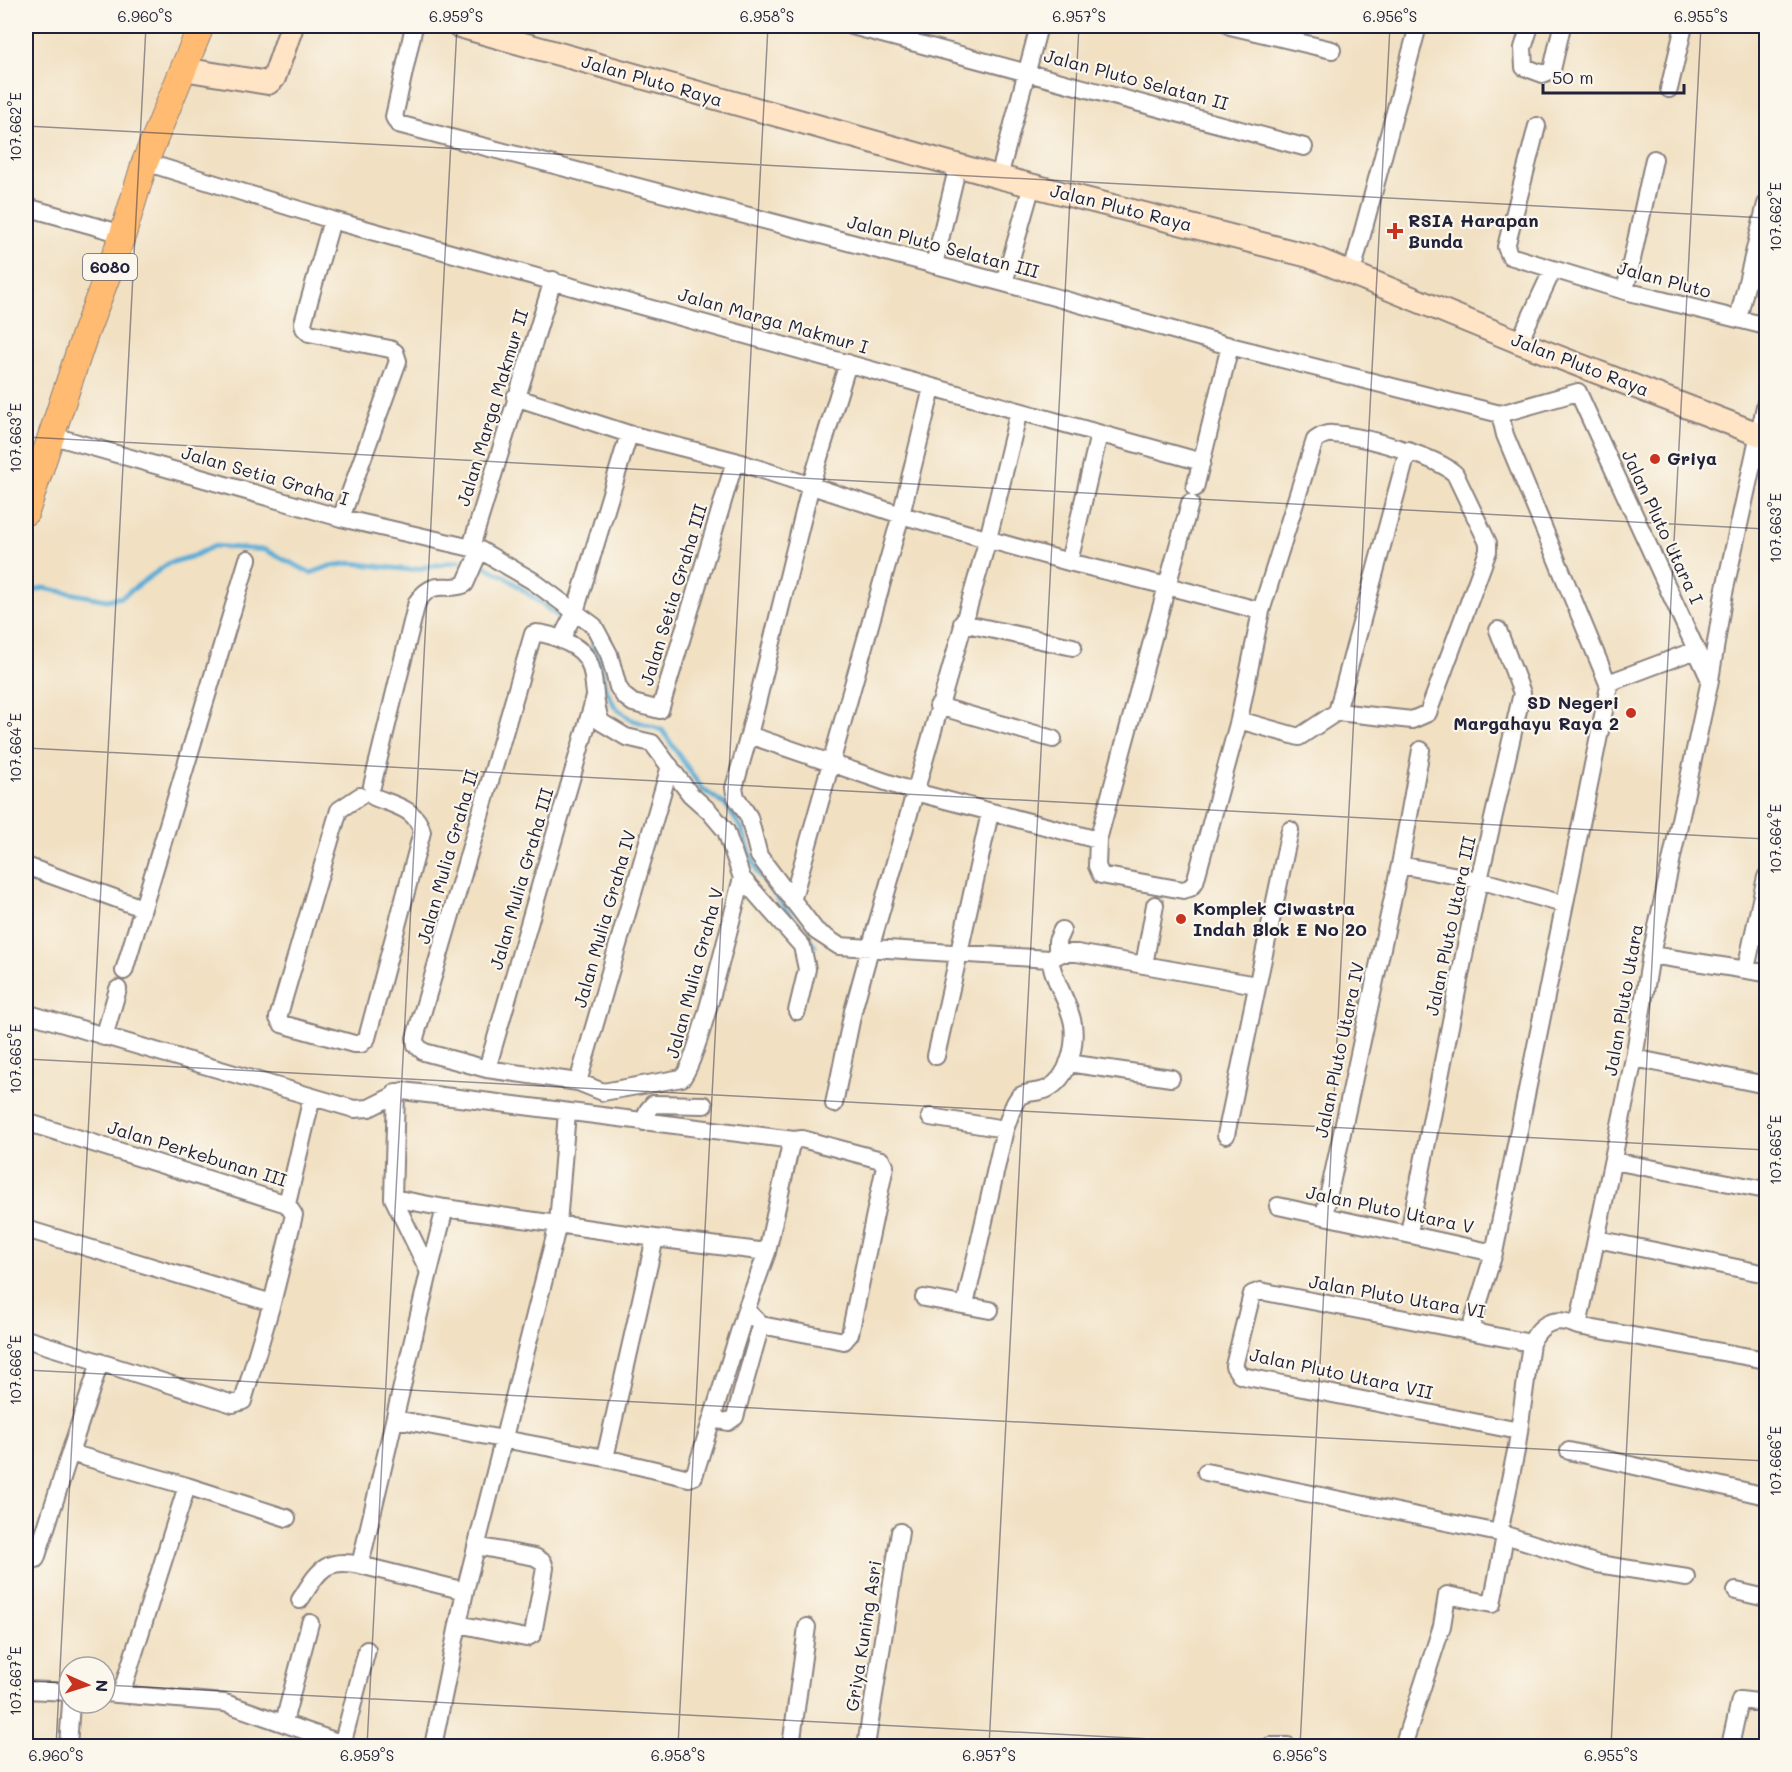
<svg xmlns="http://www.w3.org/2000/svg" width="1792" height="1772" font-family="Mali,sans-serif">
<rect width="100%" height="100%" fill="#fbf7ec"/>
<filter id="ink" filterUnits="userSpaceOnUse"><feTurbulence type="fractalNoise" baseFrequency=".0167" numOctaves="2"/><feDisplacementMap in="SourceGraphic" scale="12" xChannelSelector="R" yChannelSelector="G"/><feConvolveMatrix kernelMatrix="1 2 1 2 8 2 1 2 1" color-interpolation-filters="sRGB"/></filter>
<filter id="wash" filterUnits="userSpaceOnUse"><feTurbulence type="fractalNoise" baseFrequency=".008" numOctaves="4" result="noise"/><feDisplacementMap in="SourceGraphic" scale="24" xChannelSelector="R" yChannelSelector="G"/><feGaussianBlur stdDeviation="1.35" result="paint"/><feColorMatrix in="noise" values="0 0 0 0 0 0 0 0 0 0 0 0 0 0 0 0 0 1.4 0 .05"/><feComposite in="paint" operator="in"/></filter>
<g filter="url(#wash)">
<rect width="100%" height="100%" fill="#f1e0c2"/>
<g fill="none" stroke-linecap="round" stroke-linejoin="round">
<path stroke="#59acd5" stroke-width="5" d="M 486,567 L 506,577 L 559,617
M 26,593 L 43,588 L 107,600 L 122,597 L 169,563 L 194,556 L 213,546 L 265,550 L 311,573 L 330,566 L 352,563 L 410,570 L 460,561
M 592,645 L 599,659 L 605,687 L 615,707 L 630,719 L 662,730 L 702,789 L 727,806 L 742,830 L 758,873 L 815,946"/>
</g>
</g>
<g filter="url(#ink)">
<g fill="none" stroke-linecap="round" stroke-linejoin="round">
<g stroke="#8a817e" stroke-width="20">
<path id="street" d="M 414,26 L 394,117 L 398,124 L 1004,283 L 1230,346 L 1500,414 L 1578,392
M 852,26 L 1304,147
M 1230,26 L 1332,50
M 1530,26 L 1523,48 L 1524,67 L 1543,74 L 1552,70 L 1562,26
M 1669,89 L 1684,26
M 1537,126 L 1506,247 L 1510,256 L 1625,291 L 1766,326
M 145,162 L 332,220 L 1202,462
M 999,177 L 1039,26
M 26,207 L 123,234
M 332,220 L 303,323 L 304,328 L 309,333 L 390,349 L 395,352 L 398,361 L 341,518
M 934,265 L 958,165
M 1352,272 L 1418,26
M 1004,283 L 1032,185
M 1625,291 L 1654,159
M 1738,319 L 1766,204
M 1519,342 L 1553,269
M 848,363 L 811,484 L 749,735 L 915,792 L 1098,840 L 1167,586 L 1069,562
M 1578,392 L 1710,680
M 515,397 L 629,434 L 735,461 L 901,515 L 1069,562 L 1099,434
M 50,435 L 341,518 L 480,550 L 533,581 L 594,626 L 609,654 L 618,687 L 624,696 L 633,703 L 660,710 L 735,461
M 1195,488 L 1230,346
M 1190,503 L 1167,586 L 1261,611 L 1239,720 L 1299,737 L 1337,712 L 1408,450
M 471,547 L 553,280
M 1261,611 L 1315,440 C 1320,437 1325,433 1332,434 C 1359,435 1437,456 1455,474 L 1488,543 L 1488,551 L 1428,713 L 1412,720 L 1337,712
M 962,623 L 1073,647
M 561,639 L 575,612 L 629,434
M 1608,683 L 1696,650
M 938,706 L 1053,739
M 749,735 L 734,788 L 736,797 L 749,817 L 759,856 L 816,931 L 839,946 L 1050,959 C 1053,981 1069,1001 1073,1024 C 1076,1046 1069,1078 1047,1089 C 1039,1093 1028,1091 1020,1096 C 1013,1102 1009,1120 1005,1129 L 965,1305
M 372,786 L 417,602 C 435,576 448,593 465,584 L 480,550
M 360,796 L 339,810 L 278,1018 L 282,1024 L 354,1044 L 361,1044 L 367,1038 L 422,832 C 417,809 394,805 374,797
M 1098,840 L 1097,866 L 1101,875 L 1183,890 L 1190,888 L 1195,882 L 1239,720
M 1400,865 L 1479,880 L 1563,904
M 26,866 L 142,908
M 742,878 C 734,907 697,1066 682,1078 L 603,1092 L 578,1082 L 487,1069 L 424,1052 L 416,1045 L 415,1038 L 533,634 L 536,633 C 547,633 558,638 568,643 C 604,659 588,692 601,722 L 626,737 L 652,743 L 690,794 L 709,811 L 726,831 L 742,878 L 802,946 L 807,969 L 797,1011
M 792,901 L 901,515 L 932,388
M 1057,955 L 1057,941 L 1062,930
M 1651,955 L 1766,973
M 1050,959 L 1062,953 L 1077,953 L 1256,985
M 1144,965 L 1155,905
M 1746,969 L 1766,877
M 124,971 L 248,559
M 26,1013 L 354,1109 L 369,1108 L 403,1091 L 794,1140
M 104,1037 L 118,989
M 936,1056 L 990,813
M 1634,1058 L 1766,1085
M 1068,1063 L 1171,1078
M 487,1069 L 594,700
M 578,1082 L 670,766
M 396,1092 L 393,1198 L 429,1272 L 360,1565 L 465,1591
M 834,1104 L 853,1011 L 870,949 L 988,539 L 1019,411
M 930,1117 L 1005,1129
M 26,1122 L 287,1204
M 644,1122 L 648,1110 L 653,1104 L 704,1105
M 1226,1135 L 1290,830
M 802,1139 L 881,1160 L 885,1166 L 850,1334 L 844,1341 L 761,1325 L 746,1310 L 767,1252 L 790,1148 L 794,1140 Z
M 1613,1161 L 1766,1190
M 393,1198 L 445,1208 L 655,1238 L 605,1458 L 689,1478 L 694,1476 L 746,1310
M 287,1204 L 312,1097
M 1278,1206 L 1494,1253
M 1324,1216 L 1400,865 L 1421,750
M 26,1229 L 272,1303 L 294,1215 L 287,1204
M 1409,1233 L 1479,880 L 1522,693 L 1498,630
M 655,1238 L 767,1252
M 1597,1239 L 1766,1274
M 429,1272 L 445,1208
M 924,1298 L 990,1310
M 1578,1326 L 1766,1360
M 1470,1330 L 1494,1253 L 1609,686 L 1505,435 L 1500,414
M 26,1339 L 233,1404 L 243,1401 L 272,1303
M 100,1362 L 70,1453 L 187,1486 L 121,1694
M 395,1419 L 605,1458
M 712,1419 L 728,1422 L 735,1417 L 761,1325
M 1519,1431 L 1247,1377 L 1240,1375 L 1234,1366 L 1252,1294 L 1260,1291 L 1531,1343
M 1569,1451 L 1766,1496
M 1206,1472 L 1499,1533 L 1598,1564 L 1687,1578
M 187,1486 L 287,1518
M 1499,1533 L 1517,1446 L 1531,1343 C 1541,1322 1556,1316 1578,1326 L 1634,1058 L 1651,955 L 1710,680 L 1724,593 L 1766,402
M 36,1559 L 70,1453
M 1736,1591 L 1766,1598
M 300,1600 C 318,1572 324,1557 360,1565
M 458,1624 L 526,1638 L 533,1634 L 545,1568 L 543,1562 L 535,1557 L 476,1546
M 26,1690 L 69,1692
M 105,1693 L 225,1703 L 349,1746
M 284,1722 L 310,1623
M 342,1745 L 367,1650
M 68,1746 L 71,1703
M 433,1746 L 465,1591 L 558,1224 L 567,1112
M 791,1746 L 807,1627
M 866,1746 L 900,1532
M 1270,1746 L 1288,1746
M 1403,1746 L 1442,1626 L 1447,1595 L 1492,1604 L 1505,1536
M 1730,1746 L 1740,1700 L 1766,1703"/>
</g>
<g stroke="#8a817e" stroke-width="26">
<path id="secondary" d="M 459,26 L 999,177 L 1309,256 L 1519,342 L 1766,437
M 183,69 L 268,83 L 274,78 L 292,26"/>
</g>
<g stroke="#8a817e" stroke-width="28">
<path id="primary" d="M 26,512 L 85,334 L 123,234 L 145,162 L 201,26"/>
</g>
<use href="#street" stroke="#fff" stroke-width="16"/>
<use href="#secondary" stroke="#ffe4c6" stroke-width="22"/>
<use href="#primary" stroke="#ffbb71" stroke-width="26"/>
</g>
</g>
<path fill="none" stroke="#22223b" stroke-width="1.5" stroke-opacity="0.45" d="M 26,126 L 1766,218M 26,437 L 1766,529M 26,748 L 1766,839M 26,1059 L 1766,1150M 26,1370 L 1766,1461M 26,1681 L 69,1683M 105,1685 L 1285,1746M 56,1746 L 146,26M 367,1746 L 457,26M 678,1746 L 768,26M 989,1746 L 1079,26M 1300,1746 L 1390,26M 1611,1746 L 1701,26"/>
<g fill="#c8321e" stroke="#fbf7ec" stroke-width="2">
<path d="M1392 222h6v6h6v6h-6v6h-6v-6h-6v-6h6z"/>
<circle cx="1655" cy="459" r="6"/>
<circle cx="1631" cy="713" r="6"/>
<circle cx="1181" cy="919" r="6"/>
</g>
<g text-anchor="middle" stroke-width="4.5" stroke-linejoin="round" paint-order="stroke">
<rect fill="#fbf7ec" stroke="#636270" stroke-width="1.5" x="83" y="254" width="54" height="26" rx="4.5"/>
<g font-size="16" font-weight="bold" fill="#22223b">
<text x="110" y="273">6080</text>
</g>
<g font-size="18" fill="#22223b" stroke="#fbf7ec">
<text transform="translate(1136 80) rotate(15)" y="6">Jalan Pluto Selatan II</text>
<text transform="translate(652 81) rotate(16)" y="6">Jalan Pluto Raya</text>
<text transform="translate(1121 208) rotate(14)" y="6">Jalan Pluto Raya</text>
<text transform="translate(943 247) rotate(15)" y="6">Jalan Pluto Selatan III</text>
<text transform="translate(1664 280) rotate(15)" y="6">Jalan Pluto</text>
<text transform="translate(773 321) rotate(16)" y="6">Jalan Marga Makmur I</text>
<text transform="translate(1580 365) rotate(21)" y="6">Jalan Pluto Raya</text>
<text transform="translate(493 408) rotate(-73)" y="6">Jalan Marga Makmur II</text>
<text transform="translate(265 476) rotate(16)" y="6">Jalan Setia Graha I</text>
<text transform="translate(1662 527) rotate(65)" y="6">Jalan Pluto Utara I</text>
<text transform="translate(674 595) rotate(-73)" y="6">Jalan Setia Graha III</text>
<text transform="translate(448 857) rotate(-74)" y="6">Jalan Mulia Graha II</text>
<text transform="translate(522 879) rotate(-74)" y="6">Jalan Mulia Graha III</text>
<text transform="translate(605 919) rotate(-74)" y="6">Jalan Mulia Graha IV</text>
<text transform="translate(1451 926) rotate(-78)" y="6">Jalan Pluto Utara III</text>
<text transform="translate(695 973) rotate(-75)" y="6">Jalan Mulia Graha V</text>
<text transform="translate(1624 1000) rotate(-80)" y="6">Jalan Pluto Utara</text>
<text transform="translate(1340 1050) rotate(-78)" y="6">Jalan Pluto Utara IV</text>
<text transform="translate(197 1154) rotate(17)" y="6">Jalan Perkebunan III</text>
<text transform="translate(1390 1210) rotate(12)" y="6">Jalan Pluto Utara V</text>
<text transform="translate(1397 1297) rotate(10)" y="6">Jalan Pluto Utara VI</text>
<text transform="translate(1341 1374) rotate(12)" y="6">Jalan Pluto Utara VII</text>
<text transform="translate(864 1636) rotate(-81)" y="6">Griya Kuning Asri</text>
</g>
<g font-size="18" font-weight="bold" fill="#22223b" stroke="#fbf7ec" text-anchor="start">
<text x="1408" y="227">RSIA Harapan<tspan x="1408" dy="21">Bunda</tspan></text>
<text x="1667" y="465">Griya</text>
<text x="1619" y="709" text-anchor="end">SD Negeri<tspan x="1619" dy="21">Margahayu Raya 2</tspan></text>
<text x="1193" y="915">Komplek Ciwastra<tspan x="1193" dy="21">Indah Blok E No 20</tspan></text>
</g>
</g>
<rect width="1792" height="1772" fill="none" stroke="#fbf7ec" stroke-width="66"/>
<g transform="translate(87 1685) rotate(93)"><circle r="28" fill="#fbf7ec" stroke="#a4a2a5" stroke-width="1.5"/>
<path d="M0-4.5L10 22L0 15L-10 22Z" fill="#c8321e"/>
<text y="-9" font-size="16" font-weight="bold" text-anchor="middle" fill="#22223b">N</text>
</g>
<path d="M1543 84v9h141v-9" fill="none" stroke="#22223b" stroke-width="3"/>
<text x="1552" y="84" font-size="18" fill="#22223b" stroke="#fbf7ec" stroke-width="4.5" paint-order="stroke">50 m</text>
<rect x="33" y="33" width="1726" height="1706" fill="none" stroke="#22223b" stroke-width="2"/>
<g font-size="15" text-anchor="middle" fill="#22223b">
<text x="145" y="22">6.960°S</text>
<text x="456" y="22">6.959°S</text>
<text x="767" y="22">6.958°S</text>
<text x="1079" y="22">6.957°S</text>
<text x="1390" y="22">6.956°S</text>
<text x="1701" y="22">6.955°S</text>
<text transform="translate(16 127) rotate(-90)" y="5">107.662°E</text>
<text transform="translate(1776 217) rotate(-90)" y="5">107.662°E</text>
<text transform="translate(16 438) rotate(-90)" y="5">107.663°E</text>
<text transform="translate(1776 528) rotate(-90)" y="5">107.663°E</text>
<text transform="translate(16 748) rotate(-90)" y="5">107.664°E</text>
<text transform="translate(1776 839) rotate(-90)" y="5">107.664°E</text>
<text transform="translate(16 1059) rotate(-90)" y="5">107.665°E</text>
<text transform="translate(1776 1150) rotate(-90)" y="5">107.665°E</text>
<text transform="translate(16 1370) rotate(-90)" y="5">107.666°E</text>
<text transform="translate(1776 1461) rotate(-90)" y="5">107.666°E</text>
<text transform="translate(16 1681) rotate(-90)" y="5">107.667°E</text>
<text x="56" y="1761">6.960°S</text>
<text x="367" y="1761">6.959°S</text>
<text x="678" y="1761">6.958°S</text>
<text x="989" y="1761">6.957°S</text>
<text x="1300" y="1761">6.956°S</text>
<text x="1611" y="1761">6.955°S</text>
</g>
</svg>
